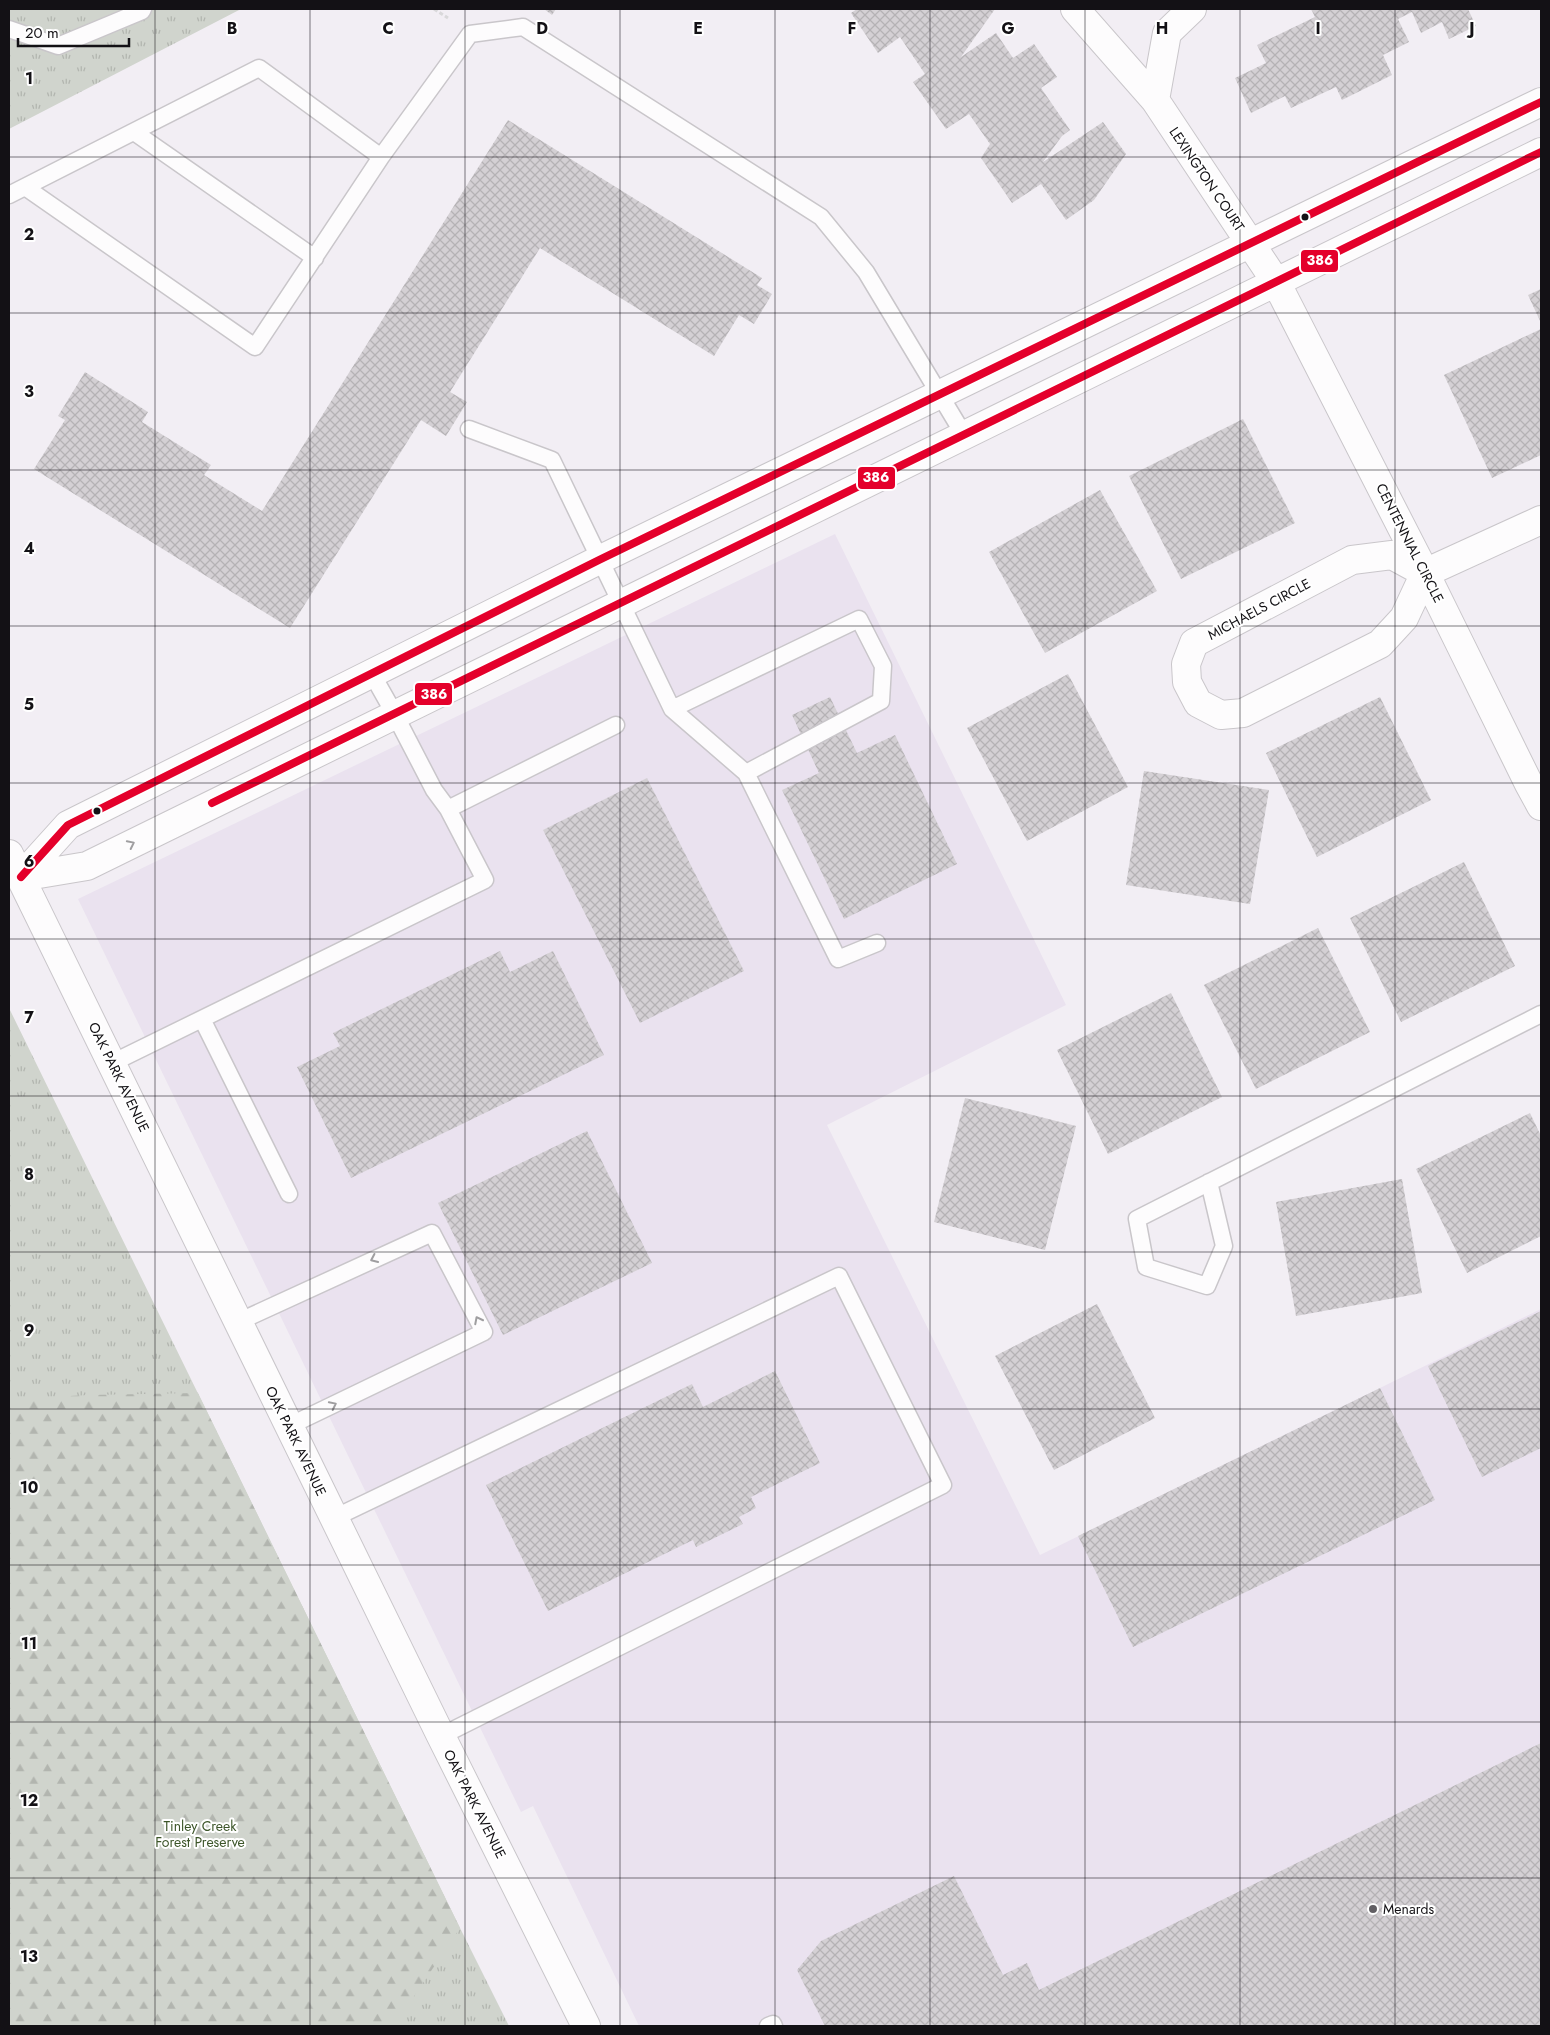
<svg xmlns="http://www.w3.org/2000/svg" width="1550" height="2035" font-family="Jost,sans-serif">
<defs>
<pattern id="grass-tufts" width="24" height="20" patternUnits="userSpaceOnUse" patternTransform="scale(1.25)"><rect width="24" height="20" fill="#d0d4cd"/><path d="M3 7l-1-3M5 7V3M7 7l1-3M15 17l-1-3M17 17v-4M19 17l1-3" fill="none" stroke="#b2b5af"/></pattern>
<pattern id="forest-firs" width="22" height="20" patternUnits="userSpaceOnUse" patternTransform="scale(1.25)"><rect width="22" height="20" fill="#d0d4cd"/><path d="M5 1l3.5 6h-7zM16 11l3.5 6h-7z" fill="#b2b5af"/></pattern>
<pattern id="building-cross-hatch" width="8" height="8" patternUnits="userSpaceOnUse" patternTransform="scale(1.25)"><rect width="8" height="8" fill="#d4d0d4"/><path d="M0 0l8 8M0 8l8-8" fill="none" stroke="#b5b2b5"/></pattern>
</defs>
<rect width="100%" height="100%" fill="#f2eef4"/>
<path fill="#eae2ef" d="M 835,534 L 1066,1005 L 827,1125 L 1040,1555 L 1541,1309 L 1541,2026 L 639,2026 L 533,1806 L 521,1812 L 78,899 Z"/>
<path fill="url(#grass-tufts)" d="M 9,9 L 241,9 L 9,129 Z
M 9,1008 L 460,1928 L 509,2026 L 9,2026 Z"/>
<path fill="url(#forest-firs)" d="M 198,1393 L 460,1928 L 394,2026 L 9,2026 L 9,1399 L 89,1395 Z"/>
<path fill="url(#building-cross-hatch)" d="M 544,9 L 556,9 L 552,15 Z
M 857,9 L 995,9 L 961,57 L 996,33 L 1013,58 L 1034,44 L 1057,77 L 1041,88 L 1070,130 L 1062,136 L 1043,162 L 1103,122 L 1126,154 L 1094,200 L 1066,220 L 1041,184 L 1012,203 L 981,158 L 990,144 L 969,114 L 946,129 L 913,82 L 925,74 L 900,37 L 878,53 L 851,13 Z
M 1311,9 L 1468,9 L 1476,26 L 1449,39 L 1442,22 L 1421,33 L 1412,12 L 1398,19 L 1409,42 L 1383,55 L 1392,75 L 1342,100 L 1336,87 L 1291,108 L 1285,96 L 1251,113 L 1235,78 L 1266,63 L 1257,45 L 1315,17 Z
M 508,120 L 762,278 L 757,285 L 772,294 L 754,324 L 739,315 L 714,356 L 540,248 L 450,392 L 467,402 L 446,436 L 421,420 L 290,628 L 34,469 L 65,420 L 58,416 L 85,372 L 148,412 L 142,422 L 211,465 L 204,475 L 262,511 Z
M 1541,289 L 1541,323 L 1528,295 Z
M 1541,329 L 1541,455 L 1492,478 L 1444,375 Z
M 1243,419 L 1295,523 L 1181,579 L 1129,476 Z
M 1100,490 L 1157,591 L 1045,653 L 989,552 Z
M 1068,674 L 1128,787 L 1027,841 L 967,728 Z
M 830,697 L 857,753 L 895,735 L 957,864 L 844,919 L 782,790 L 819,773 L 792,715 Z
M 1380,697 L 1431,800 L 1317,857 L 1266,753 Z
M 1144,771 L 1269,790 L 1250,904 L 1126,885 Z
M 647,778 L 744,971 L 640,1023 L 543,830 Z
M 1464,862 L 1515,966 L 1401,1022 L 1350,918 Z
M 1318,928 L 1370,1032 L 1256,1089 L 1204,985 Z
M 500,951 L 510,972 L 553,951 L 604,1055 L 351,1178 L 297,1067 L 340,1046 L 333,1033 Z
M 1171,993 L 1222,1097 L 1108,1154 L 1057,1050 Z
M 965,1098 L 1076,1126 L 1045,1250 L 934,1222 Z
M 1530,1113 L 1541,1136 L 1541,1236 L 1467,1273 L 1416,1169 Z
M 587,1131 L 652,1263 L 503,1335 L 438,1203 Z
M 1402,1179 L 1422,1293 L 1296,1316 L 1276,1202 Z
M 1097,1304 L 1155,1418 L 1054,1470 L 995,1356 Z
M 1541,1311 L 1541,1448 L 1482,1477 L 1428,1366 Z
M 775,1371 L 820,1463 L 751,1497 L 756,1508 L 739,1517 L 743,1524 L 696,1547 L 693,1540 L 548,1611 L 486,1485 L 692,1384 L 703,1407 Z
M 1380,1388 L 1435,1500 L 1133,1647 L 1078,1536 Z
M 1541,1743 L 1541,2026 L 825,2026 L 797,1970 L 821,1941 L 954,1876 L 1003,1975 L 1027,1963 L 1039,1990 Z"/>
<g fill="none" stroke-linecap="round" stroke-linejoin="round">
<g stroke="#c9c6ca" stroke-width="19">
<path id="service" d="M 9,29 L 58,46 L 142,11 L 143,9
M 134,132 L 315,258
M 25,187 L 255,347 L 381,157 L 470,34 L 523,27 L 821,217 L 866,272 L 964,435
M 9,195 L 259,68 L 381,157
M 469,429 L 552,460 L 672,709 L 746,773 L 838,959 L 877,943
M 672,709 L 859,619 L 883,666 L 881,701 L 746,773
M 448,809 L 616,725
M 202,1019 L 289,1194
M 112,1063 L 485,880 L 448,809 L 434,790 L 394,713 L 372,674
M 1209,1182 L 1224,1246 L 1207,1286 L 1146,1267 L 1137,1219 L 1541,1014
M 238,1322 L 432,1233 L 484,1332 L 289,1426
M 334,1518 L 839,1276 L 943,1485 L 441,1736
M 768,2026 L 773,2024 L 774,2026"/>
</g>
<g stroke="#c9c6ca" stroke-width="30">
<path id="minor" d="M 1075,9 L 1155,100
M 1192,9 L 1167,33 L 1155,100 L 1276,282 L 1425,573 L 1529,784 L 1541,806
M 1392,555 L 1425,573 L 1404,618 L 1380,644 L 1243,713 L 1221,715 L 1198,703 L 1187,682 L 1186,664 L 1194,643 L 1352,560 Z
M 1425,573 L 1541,520
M 21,877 L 68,825 L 599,560 L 1541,102
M 21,877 L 87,866 L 1541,152"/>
</g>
<g stroke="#c9c6ca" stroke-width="30">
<path id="tertiary" d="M 9,854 L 441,1736 L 586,2026"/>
</g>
<path stroke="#d9d8da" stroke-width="3" stroke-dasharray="4 2.5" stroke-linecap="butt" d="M 434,9 L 448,18"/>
<use href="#service" stroke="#fdfcfd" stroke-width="16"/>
<use href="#minor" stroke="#fdfcfd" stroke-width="28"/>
<use href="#tertiary" stroke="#fdfcfd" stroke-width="28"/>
<g stroke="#fff" stroke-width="11">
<path id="bus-1" d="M 212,803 L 1541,152
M 21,877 L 68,825 L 599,560 L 1541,102"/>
</g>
<use href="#bus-1" stroke="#e4002b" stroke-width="8"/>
</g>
<defs><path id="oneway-chevron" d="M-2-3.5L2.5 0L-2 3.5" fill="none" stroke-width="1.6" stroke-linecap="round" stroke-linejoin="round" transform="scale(1.25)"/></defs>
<g stroke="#9f9ea0">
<use href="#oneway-chevron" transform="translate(131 844) rotate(-26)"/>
<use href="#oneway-chevron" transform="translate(374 1259) rotate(155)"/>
<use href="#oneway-chevron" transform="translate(478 1320) rotate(-117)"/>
<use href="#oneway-chevron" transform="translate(333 1405) rotate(-26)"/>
</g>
<path fill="none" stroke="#131115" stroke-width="1" stroke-opacity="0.55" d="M 155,9 L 155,2026M 310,9 L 310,2026M 465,9 L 465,2026M 620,9 L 620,2026M 775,9 L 775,2026M 930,9 L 930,2026M 1085,9 L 1085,2026M 1240,9 L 1240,2026M 1395,9 L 1395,2026M 9,157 L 1541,157M 9,313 L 1541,313M 9,470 L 1541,470M 9,626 L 1541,626M 9,783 L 1541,783M 9,939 L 1541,939M 9,1096 L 1541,1096M 9,1252 L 1541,1252M 9,1409 L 1541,1409M 9,1565 L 1541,1565M 9,1722 L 1541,1722M 9,1878 L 1541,1878"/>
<g fill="#131115" stroke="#fff" stroke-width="2">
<circle cx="1305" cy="217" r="4.5"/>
<circle cx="97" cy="811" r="4.5"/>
</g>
<circle fill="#615e63" stroke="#fff" stroke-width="2" cx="1373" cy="1909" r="5"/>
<g text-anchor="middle" stroke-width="4" stroke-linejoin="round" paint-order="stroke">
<g font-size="14" fill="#131115" stroke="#fff">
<text transform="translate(1207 179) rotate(56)" y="5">LEXINGTON COURT</text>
<text transform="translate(1410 543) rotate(63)" y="5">CENTENNIAL CIRCLE</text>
<text transform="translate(1259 609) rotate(-28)" y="5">MICHAELS CIRCLE</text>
<text transform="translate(119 1077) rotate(64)" y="5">OAK PARK AVENUE</text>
<text transform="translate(296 1441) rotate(64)" y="5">OAK PARK AVENUE</text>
<text transform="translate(475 1804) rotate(63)" y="5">OAK PARK AVENUE</text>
</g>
<g font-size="14" fill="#3c5529" stroke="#fff">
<text x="200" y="1831">Tinley Creek<tspan x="200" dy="16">Forest Preserve</tspan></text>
</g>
<g font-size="14" fill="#131115" stroke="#fff" text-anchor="start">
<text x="1383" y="1914">Menards</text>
</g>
</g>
<g font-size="16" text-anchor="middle" font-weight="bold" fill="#131115" stroke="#fff" stroke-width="4" stroke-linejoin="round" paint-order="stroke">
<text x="232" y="34">B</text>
<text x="388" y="34">C</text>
<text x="542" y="34">D</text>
<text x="698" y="34">E</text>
<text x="852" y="34">F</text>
<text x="1008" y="34">G</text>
<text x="1162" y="34">H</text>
<text x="1318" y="34">I</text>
<text x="1472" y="34">J</text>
<text x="29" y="84">1</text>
<text x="29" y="240">2</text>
<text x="29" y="397">3</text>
<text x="29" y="554">4</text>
<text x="29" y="710">5</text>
<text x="29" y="867">6</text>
<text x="29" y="1023">7</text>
<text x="29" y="1180">8</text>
<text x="29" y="1336">9</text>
<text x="29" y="1493">10</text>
<text x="29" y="1649">11</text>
<text x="29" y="1806">12</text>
<text x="29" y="1962">13</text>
</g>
<g stroke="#fff" stroke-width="2">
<rect x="1300" y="249" width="39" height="24" rx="5" fill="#e4002b"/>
<rect x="857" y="466" width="39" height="24" rx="5" fill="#e4002b"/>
<rect x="414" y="682" width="39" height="24" rx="5" fill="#e4002b"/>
</g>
<g font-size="14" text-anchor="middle" font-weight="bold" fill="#fff">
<text x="1320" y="265">386</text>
<text x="876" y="482">386</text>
<text x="434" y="699">386</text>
</g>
<rect width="1550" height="2035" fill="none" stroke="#131115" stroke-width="20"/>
<path d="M18 38v8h111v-8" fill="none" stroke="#131115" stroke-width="2.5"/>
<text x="25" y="38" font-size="15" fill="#131115" stroke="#ffffff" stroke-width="4" paint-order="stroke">20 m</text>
</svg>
